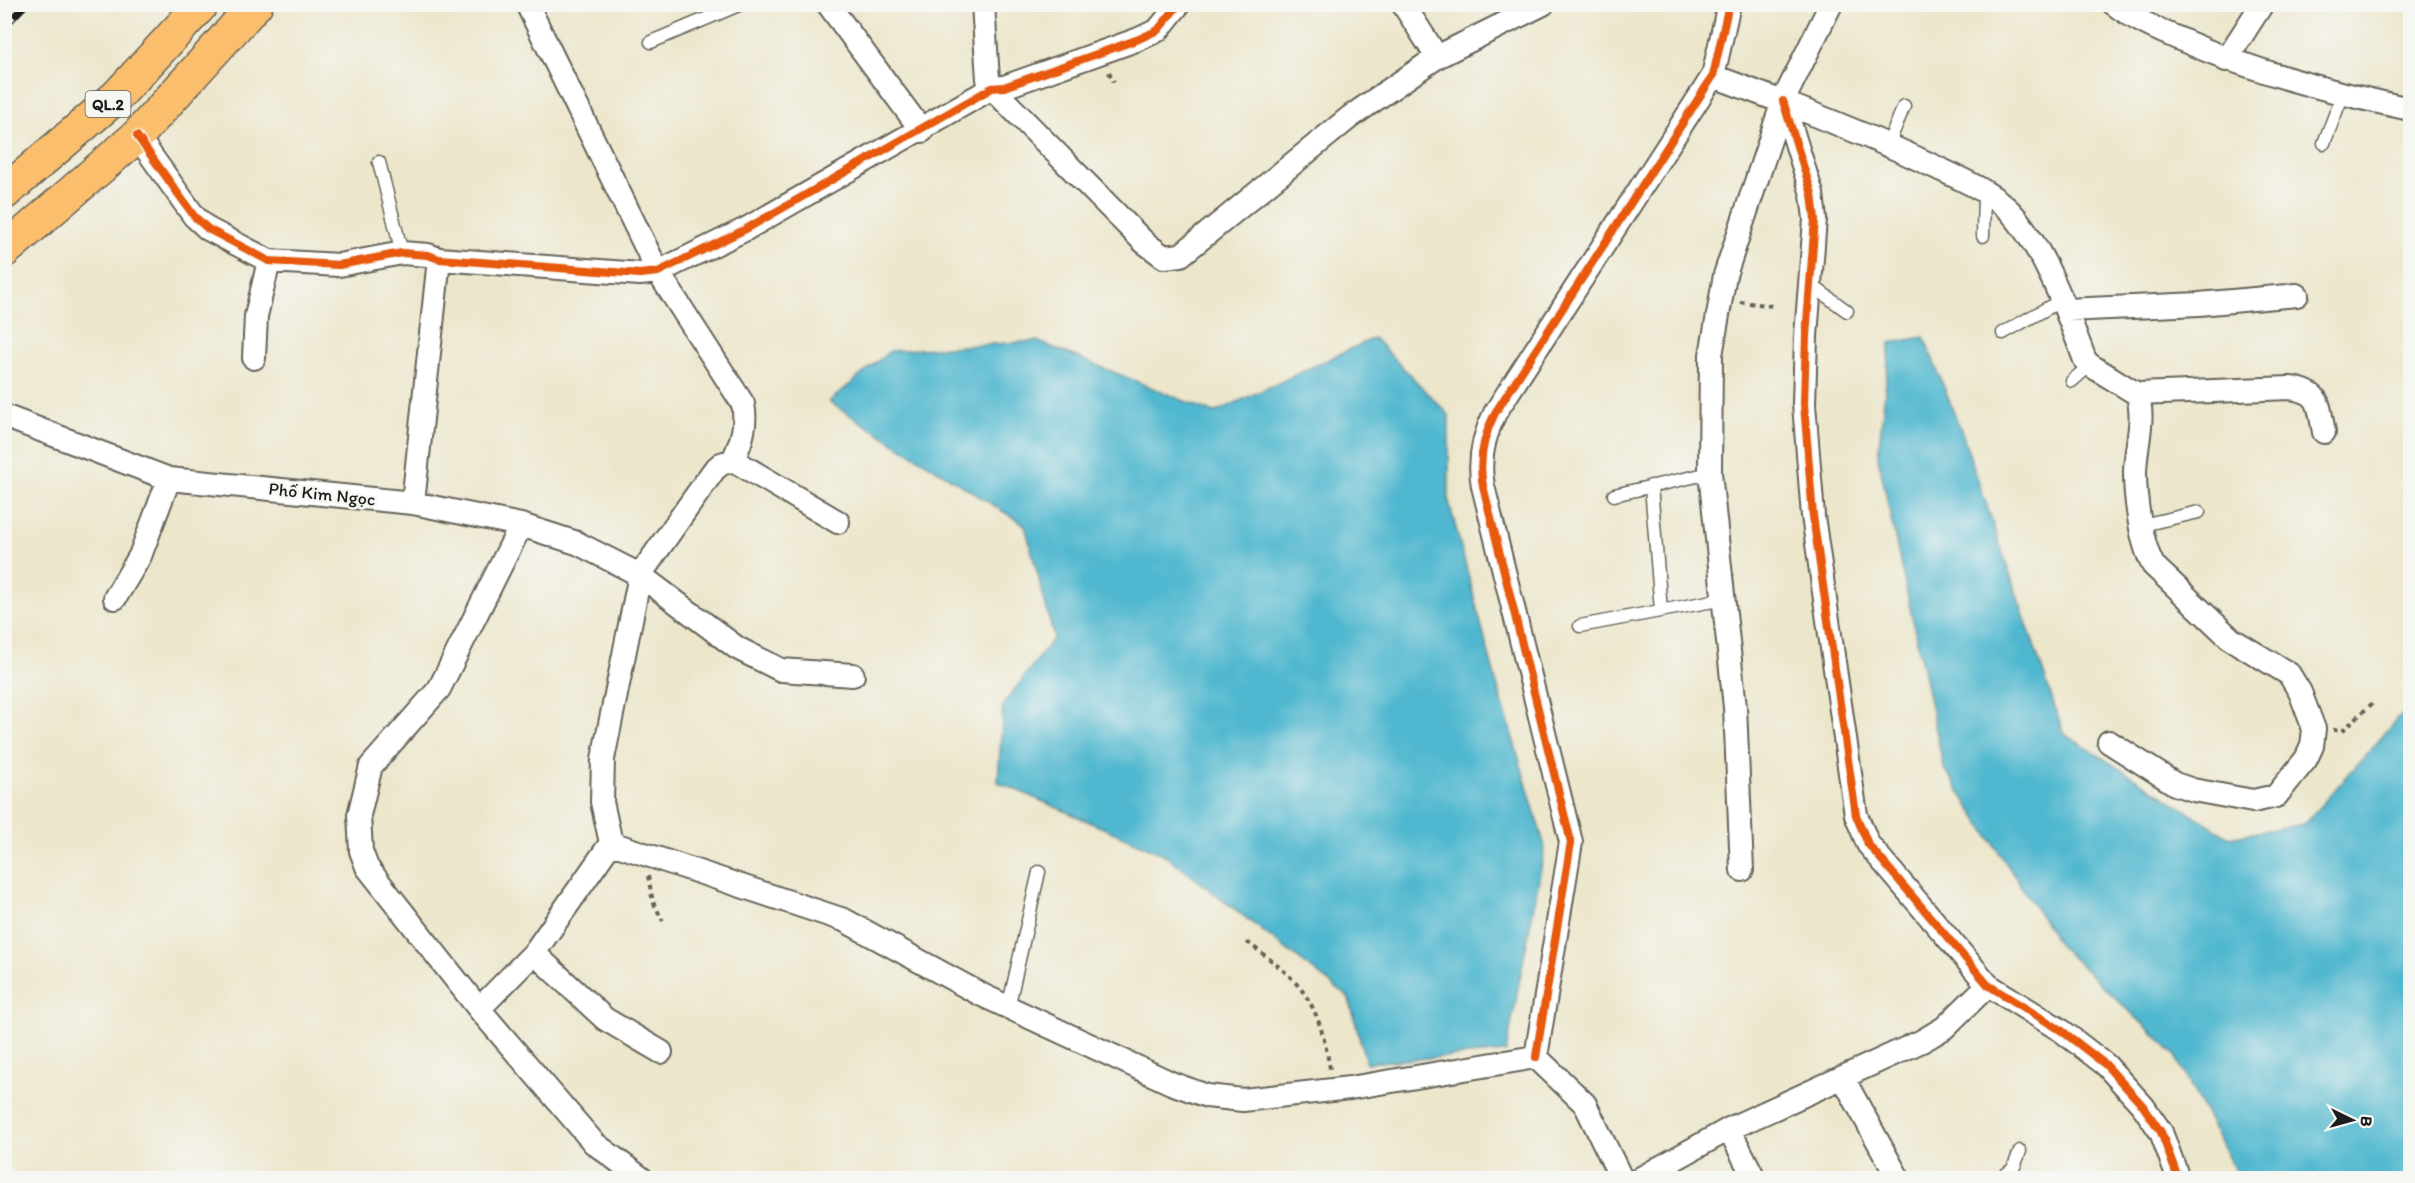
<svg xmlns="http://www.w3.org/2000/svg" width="2415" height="1183" font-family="Itim,sans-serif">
<rect width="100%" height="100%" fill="#f6f6f2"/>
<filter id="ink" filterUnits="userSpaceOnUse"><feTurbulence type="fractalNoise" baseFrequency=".0167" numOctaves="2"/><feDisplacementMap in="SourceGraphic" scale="12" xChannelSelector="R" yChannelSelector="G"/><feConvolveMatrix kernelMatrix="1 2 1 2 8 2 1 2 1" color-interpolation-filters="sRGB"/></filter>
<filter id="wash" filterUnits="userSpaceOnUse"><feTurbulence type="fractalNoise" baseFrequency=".008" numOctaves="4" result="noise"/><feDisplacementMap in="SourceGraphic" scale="24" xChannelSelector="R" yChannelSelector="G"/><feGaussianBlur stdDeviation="1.35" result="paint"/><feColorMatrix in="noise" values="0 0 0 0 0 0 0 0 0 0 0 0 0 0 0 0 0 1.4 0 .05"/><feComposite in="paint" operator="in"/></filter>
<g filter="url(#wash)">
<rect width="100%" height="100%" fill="#ece6cb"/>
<path fill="#50b7cf" stroke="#366a76" stroke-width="1.5" d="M 1924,337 L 1961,430 L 2064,734 L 2229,837 L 2304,824 L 2410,706 L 2410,1178 L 2239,1178 L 2173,1052 L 2060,946 L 1944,768 L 1878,457 L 1890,343 Z
M 1374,338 L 1449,415 L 1449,502 L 1496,681 L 1545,847 L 1506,1052 L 1366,1063 L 1349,998 L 1165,855 L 998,782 L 1003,705 L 1054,637 L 1025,525 L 829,402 L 890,351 L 1037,341 L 1214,413 Z"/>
</g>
<g filter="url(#ink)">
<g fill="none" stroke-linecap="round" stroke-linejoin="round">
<g stroke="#656359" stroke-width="15">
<path id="service" d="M 651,42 L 741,4
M 2324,143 L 2343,94
M 1888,145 L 1904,106
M 379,162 L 402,253
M 1983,236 L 1984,192
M 1810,284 L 1847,311
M 2003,333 L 2062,300
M 2072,381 L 2090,365
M 1651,486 L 1661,611
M 1614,495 L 1710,473
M 2142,525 L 2199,512
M 1580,626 L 1724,599
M 1008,1008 L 1039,872
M 2001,1178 L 2013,1169 L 2020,1151"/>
</g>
<g stroke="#656359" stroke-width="26">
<path id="minor" d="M 527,4 L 658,272 L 743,404 C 747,424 742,441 733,460
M 828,4 L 922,131
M 983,4 L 988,79 L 992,88 L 1144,242 L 1164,257 L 1181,255 L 1350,117 L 1437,57 L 1543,4
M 1403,4 L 1437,57
M 2114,4 C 2135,20 2158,30 2182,40 C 2256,73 2332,92 2410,109
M 2226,60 L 2262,4
M 1713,76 C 1787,103 1860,131 1931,165 C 1960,179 1995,192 2016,218 C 2049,260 2066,310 2085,360 L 2090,365 L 2137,394 L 2290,388 C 2322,392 2318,405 2324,432
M 1783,101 L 1812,194 L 1815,219 L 1806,336 L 1804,404 L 1813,516 L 1856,815 L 1868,844 L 1988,985 L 2062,1031 L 2106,1065 L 2143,1106 L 2161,1132 L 2178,1178
M 137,136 L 194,216 L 208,229 L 269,261 L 339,265 L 402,253 L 428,255 L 439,259 L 640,274 L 658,272 L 746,229 L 992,88 L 1004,87 L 1139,39 L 1158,30 L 1179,4
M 2066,310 L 2199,304 L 2297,295
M 254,358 L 256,316 L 269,261
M 4,416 L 169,479 L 413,503 L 521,525 L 577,543 L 640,575 L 737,648 L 781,670 L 853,675
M 413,503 L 439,259
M 521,525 L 439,689 L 371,766 L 359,815 L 361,851 L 367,867 L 479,1009 L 594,1143 L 641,1178
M 115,598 L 140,556 L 169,479
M 2109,742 L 2175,784 L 2193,790 L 2253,801 L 2276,796 L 2306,759 L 2312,746 L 2314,729 L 2300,692 L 2289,674 L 2231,639 L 2153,565 C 2141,543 2135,499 2135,473 C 2135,448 2146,418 2137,394
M 611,843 L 844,920 L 982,995 L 1171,1083 L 1207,1096 L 1243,1100 L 1350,1088 L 1536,1057
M 1742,870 L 1735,707 L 1710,473 L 1711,355 L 1725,275 L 1783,101 L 1831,4
M 534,953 L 605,1019 L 661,1052
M 479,1009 L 534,953 L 611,843 L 602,802 L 603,759 L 640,575 L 714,470 L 721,464 L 733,460 L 838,522
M 1536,1057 L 1571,842 L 1483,486 C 1478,460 1483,437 1495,413 L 1713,76 L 1729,4
M 1536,1057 L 1585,1104 L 1621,1178
M 1843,1078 L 1898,1178
M 1729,1129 L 1754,1178
M 1641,1178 L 1729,1129 L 1922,1041 L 1944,1028 L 1988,985"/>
</g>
<g stroke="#656359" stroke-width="36">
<path id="primary" d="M 4,193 L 117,96 L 202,4
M 4,251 L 137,136 L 256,4"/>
</g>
<path stroke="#656359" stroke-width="4" stroke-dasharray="4.5 4.5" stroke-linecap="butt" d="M 1109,72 L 1114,82
M 1740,302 L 1774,306
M 2333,730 L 2343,730 L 2375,701
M 648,876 L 653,902 L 663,921
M 1247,942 C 1303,983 1318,999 1330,1069"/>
<use href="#service" stroke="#fff" stroke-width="12"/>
<use href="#minor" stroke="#fff" stroke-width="22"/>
<use href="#primary" stroke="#fabe6d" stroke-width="33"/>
<g stroke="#1c1c1c" stroke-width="7">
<path id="rail" d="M 4,27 L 26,4"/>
</g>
<use href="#rail" stroke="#f6f6f2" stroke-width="4.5" stroke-dasharray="14" stroke-linecap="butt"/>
<g stroke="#f6f6f2" stroke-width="11">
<path id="cycleway" d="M 1783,101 L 1812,194 L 1815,219 L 1806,336 L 1804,404 L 1813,516 L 1856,815 L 1868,844 L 1988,985 L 2062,1031 L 2106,1065 L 2143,1106 L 2161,1132 L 2178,1178
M 137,136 L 194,216 L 208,229 L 269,261 L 339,265 L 402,253 L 428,255 L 439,259 L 640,274 L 658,272 L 746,229 L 992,88 L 1004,87 L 1139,39 L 1158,30 L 1179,4
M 1536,1057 L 1571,842 L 1483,486 C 1478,460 1483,437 1495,413 L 1713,76 L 1729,4"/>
</g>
<use href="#cycleway" stroke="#e8590c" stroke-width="8"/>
</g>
</g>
<g text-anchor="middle" stroke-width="5" stroke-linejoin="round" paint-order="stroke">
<rect fill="#f6f6f2" stroke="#5d5d5c" stroke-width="1.5" x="85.5" y="91" width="45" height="26" rx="4.5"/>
<g font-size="16" font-weight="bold" fill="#1c1c1c">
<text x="108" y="110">QL.2</text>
</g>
<g font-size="18" fill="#1c1c1c" stroke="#f6f6f2">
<text transform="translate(322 494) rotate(6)" y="6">Phố Kim Ngọc</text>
</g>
</g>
<rect width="2415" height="1183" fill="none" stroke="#f6f6f2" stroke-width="24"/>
<g transform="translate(2352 1120) rotate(95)" stroke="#f6f6f2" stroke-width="4.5" paint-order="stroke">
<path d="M0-4.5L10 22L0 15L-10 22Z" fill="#1c1c1c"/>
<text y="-9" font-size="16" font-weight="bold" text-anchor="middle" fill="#1c1c1c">B</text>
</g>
</svg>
